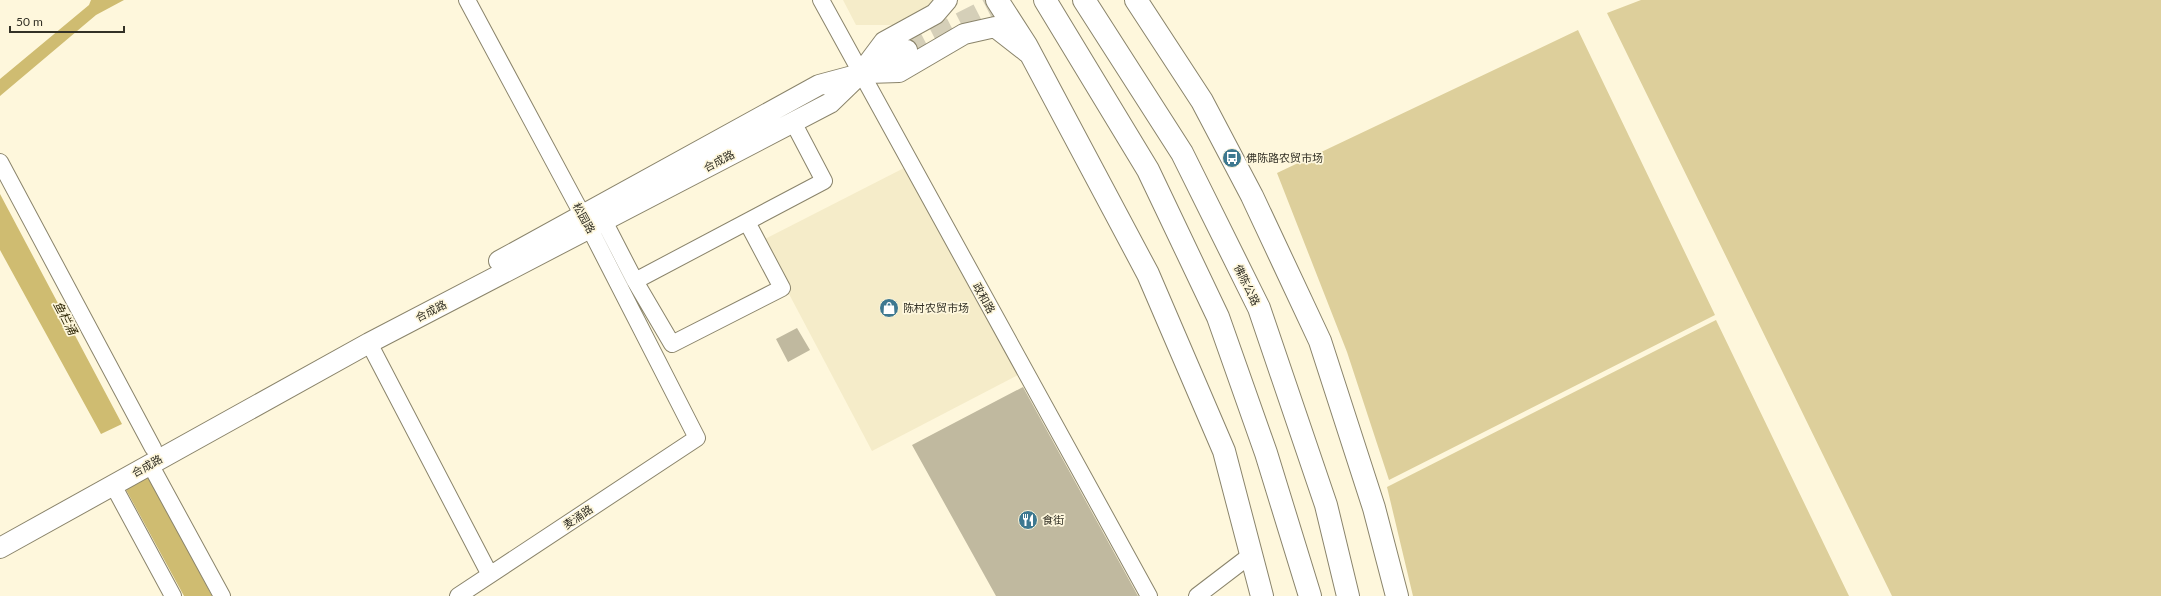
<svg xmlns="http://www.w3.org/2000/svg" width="2161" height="596" font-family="Lato,'Noto Sans SC',sans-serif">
<rect width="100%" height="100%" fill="#fef7dc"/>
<path fill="#f5ecc9" d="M 843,0 L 937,0 L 901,25 L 856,25 Z
M 904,168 L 1018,375 L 872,451 L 761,241 Z"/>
<path fill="#ddcf9b" d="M 1641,0 L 2161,0 L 2161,596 L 1892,596 L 1607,13 Z
M 1578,30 L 1715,315 L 1389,480 L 1347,352 L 1277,173 Z
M 1716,320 L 1849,596 L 1413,596 L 1387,487 Z"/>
<path fill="#cfbc71" d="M 91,0 L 124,0 L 96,15 L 0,96 L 0,79 L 89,5 Z
M 0,194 L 122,424 L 101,434 L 0,250 Z
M 147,473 L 212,596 L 184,596 L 124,486 Z"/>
<path fill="#c0b99f" d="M 797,328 L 810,350 L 788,362 L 776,339 Z
M 1023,387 L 1138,596 L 996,596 L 912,445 Z"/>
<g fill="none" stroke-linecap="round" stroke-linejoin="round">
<path stroke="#d5cfb8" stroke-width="20" stroke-dasharray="20 10" stroke-linecap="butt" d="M 907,50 L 1004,0"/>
<g stroke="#8a846b" stroke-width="18">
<path id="minor" d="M 821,0 L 1149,596
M 0,162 L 153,448
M 604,221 L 635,281 L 824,181 L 793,122
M 635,281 L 672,344 L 782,288 L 747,222
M 369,343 L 490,575
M 150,464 L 222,596
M 113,485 L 173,596
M 458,596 L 697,438 L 590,229 L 467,0
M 1197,596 L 1252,554"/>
</g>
<g stroke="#8a846b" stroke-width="22">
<path id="major" d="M 868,73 L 899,72 L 964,34 L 995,27 L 1027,52
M 499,261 L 819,85 L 860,74 L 907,50
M 0,548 L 369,343 L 830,103 L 860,74 L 884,42 L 935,14 L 947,0"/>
</g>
<g stroke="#8a846b" stroke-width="24">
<path id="highway" d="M 997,0 L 1026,45 L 1148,274 L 1224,451 L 1262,596
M 1045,0 L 1148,170 L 1218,317 L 1266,453 L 1310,596
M 1084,0 L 1182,153 L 1259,308 L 1326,505 L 1348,596
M 1136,0 L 1202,101 L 1252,196 L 1320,341 L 1374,508 L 1397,596"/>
</g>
<use href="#minor" stroke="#fff" stroke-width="16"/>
<use href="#major" stroke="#fff" stroke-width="20"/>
<use href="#highway" stroke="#fff" stroke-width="22"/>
</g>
<defs>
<g id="bus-disc" transform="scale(1)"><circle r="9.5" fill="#3d7890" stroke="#fef7dc"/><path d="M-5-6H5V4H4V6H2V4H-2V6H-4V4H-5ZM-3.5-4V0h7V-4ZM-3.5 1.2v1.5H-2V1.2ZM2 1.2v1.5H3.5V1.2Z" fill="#fff"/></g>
<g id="shop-disc" transform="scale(1)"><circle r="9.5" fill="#3d7890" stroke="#fef7dc"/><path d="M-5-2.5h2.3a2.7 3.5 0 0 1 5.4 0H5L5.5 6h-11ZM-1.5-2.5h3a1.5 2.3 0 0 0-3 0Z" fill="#fff"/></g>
<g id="restaurant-disc" transform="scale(1)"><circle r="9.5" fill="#3d7890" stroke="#fef7dc"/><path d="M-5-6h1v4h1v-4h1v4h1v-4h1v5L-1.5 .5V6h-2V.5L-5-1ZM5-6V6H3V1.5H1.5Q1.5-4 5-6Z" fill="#fff"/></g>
</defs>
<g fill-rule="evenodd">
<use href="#bus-disc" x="1232" y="158"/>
<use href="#shop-disc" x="889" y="308"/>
<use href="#restaurant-disc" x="1028" y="520"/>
</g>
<g text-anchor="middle" stroke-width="3.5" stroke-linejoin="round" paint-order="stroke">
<g font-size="11" fill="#333126" stroke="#fef7dc" text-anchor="start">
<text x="1246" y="162">佛陈路农贸市场</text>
<text x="903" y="312">陈村农贸市场</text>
<text x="1042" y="524">食街</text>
</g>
<g font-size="11" fill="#333126" stroke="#fef7dc">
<text transform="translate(719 161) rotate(-28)" y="4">合成路</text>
<text transform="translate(584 218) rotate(61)" y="4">松园路</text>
<text transform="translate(1247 285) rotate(64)" y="4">佛陈公路</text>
<text transform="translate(984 298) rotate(61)" y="4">政和路</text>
<text transform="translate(431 311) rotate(-27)" y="4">合成路</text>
<text transform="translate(147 466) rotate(-29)" y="4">合成路</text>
<text transform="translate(578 517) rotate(-34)" y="4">麦涌路</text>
</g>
<g font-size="12" font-style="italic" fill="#312907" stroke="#fef7dc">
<text transform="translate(65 318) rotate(62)" y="4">鱼栏涌</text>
</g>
</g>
<path d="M10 26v6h114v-6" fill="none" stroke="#333126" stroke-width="2"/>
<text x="16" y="26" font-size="12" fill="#333126" stroke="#fef7dc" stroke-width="3" paint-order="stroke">50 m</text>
</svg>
